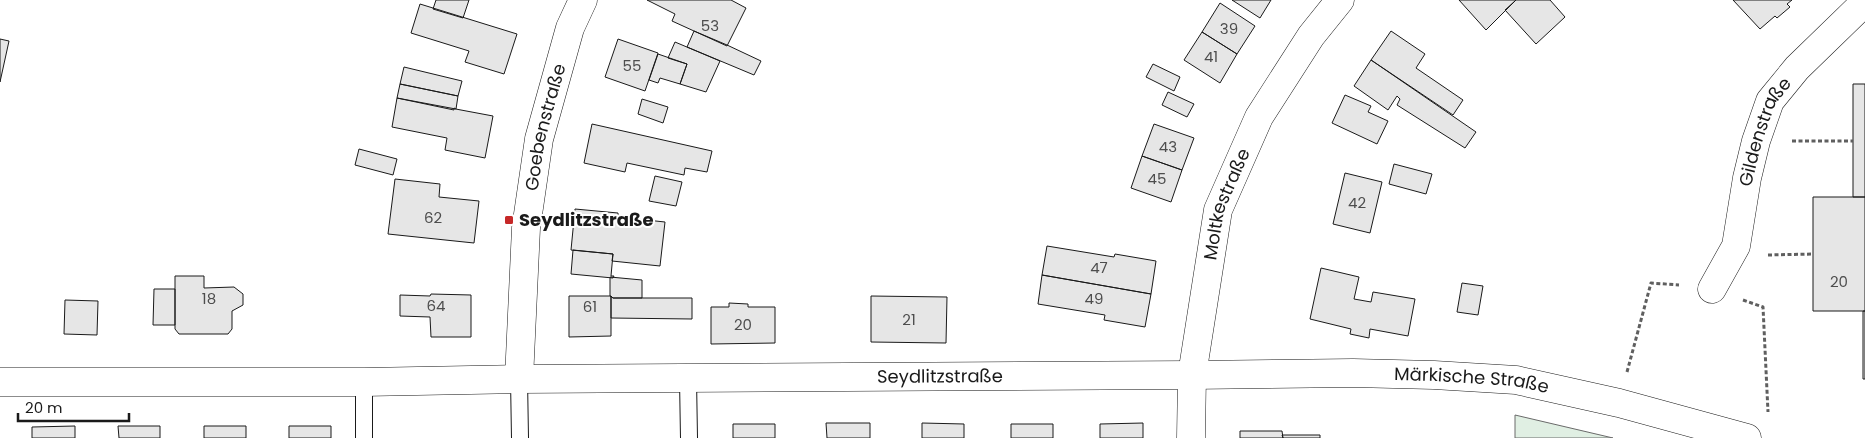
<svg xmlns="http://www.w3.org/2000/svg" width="1865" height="438" font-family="Poppins,sans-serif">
<rect width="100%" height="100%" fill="#fff"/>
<path fill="#e0efe3" stroke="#6a6a6a" d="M 1515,415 L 1613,438 L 1515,438 Z"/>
<path fill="#e6e6e6" stroke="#1a1a1a" d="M 436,0 L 469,0 L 463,18 L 433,9 Z
M 647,0 L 731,0 L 746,8 L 727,46 L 672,21 L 675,14 Z
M 1232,0 L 1271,0 L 1260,18 Z
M 1459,0 L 1516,0 L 1486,30 Z
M 1516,0 L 1550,0 L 1565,17 L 1536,44 L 1505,10 Z
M 1733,0 L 1792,0 L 1787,4 L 1790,7 L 1777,18 L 1775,16 L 1760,29 Z
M 1220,3 L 1255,26 L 1237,54 L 1202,32 Z
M 420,4 L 517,34 L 504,74 L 465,62 L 469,51 L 411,33 Z
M 694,31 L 727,45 L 761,61 L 754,75 L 687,47 Z
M 1391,31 L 1425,54 L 1416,68 L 1463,100 L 1453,115 L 1371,60 Z
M 1202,32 L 1237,54 L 1220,83 L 1184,60 Z
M 0,39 L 9,41 L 0,82 Z
M 618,39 L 658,53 L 645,91 L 605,77 Z
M 675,42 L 720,61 L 706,92 L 680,84 L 687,64 L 668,58 Z
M 658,54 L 687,64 L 680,84 L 660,78 L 658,83 L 649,80 Z
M 1371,60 L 1476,132 L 1465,148 L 1397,105 L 1400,99 L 1397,96 L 1388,110 L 1354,86 Z
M 1153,64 L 1180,77 L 1174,91 L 1146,77 Z
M 404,67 L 462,81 L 458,96 L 400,84 Z
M 400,84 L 458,96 L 456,109 L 454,108 L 454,110 L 397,98 Z
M 1853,84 L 1865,84 L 1865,197 L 1853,197 Z
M 1168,92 L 1194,104 L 1187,117 L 1162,105 Z
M 1345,95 L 1371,106 L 1368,112 L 1388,121 L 1377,144 L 1332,123 Z
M 397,98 L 493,116 L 485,158 L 445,150 L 447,138 L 392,127 Z
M 642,99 L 668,107 L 663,123 L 638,114 Z
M 592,124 L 712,151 L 707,172 L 685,168 L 684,175 L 627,163 L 625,172 L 584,163 Z
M 1154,124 L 1194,138 L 1182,170 L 1142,156 Z
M 359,149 L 397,159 L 393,175 L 355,165 Z
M 1142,156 L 1182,170 L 1171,202 L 1131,188 Z
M 1394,164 L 1432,174 L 1426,194 L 1389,184 Z
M 1345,173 L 1382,182 L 1370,233 L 1333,224 Z
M 655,176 L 682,182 L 676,206 L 649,201 Z
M 395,179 L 440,184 L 439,197 L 479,201 L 474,243 L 388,234 Z
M 1813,197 L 1865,197 L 1865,311 L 1813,311 Z
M 575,209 L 618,213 L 618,217 L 665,222 L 660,266 L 612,261 L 613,254 L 571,250 Z
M 1047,246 L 1114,257 L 1115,254 L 1156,261 L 1151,294 L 1042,275 Z
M 573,250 L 613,254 L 611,276 L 614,276 L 613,278 L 571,274 Z
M 1321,268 L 1359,277 L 1354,299 L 1371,302 L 1373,292 L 1415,299 L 1408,336 L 1370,329 L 1369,338 L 1350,334 L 1351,329 L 1310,319 Z
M 1042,275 L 1151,294 L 1145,327 L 1104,320 L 1105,315 L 1038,304 Z
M 175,276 L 204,276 L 204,288 L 234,287 L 243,294 L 243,305 L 232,311 L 232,329 L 228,334 L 179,334 L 175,329 Z
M 610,277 L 642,280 L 642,298 L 613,298 L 610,296 Z
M 1462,283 L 1483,286 L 1478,315 L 1457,312 Z
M 154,289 L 175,289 L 175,325 L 153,325 Z
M 431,294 L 471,295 L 471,337 L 431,337 L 430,317 L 400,316 L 400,295 L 430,296 Z
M 569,296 L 611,296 L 611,336 L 569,337 Z
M 611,296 L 613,298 L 692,298 L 692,319 L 611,318 Z
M 871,296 L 947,297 L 946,343 L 871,342 Z
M 65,300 L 98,301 L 97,335 L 64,334 Z
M 729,303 L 748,304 L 748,307 L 775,307 L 775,343 L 711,344 L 711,307 L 729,307 Z
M 1863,311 L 1865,311 L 1865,379 L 1863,379 Z
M 826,423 L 870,423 L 870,438 L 827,438 Z
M 922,423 L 964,424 L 964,438 L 922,438 Z
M 1143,423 L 1143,438 L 1100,438 L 1100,424 Z
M 733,424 L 775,424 L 775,438 L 733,438 Z
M 1011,424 L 1053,424 L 1053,438 L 1011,438 Z
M 75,426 L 75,438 L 32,438 L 32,427 Z
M 118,426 L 160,426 L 160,438 L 119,438 Z
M 204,426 L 246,426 L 246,438 L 204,438 Z
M 289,426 L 331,426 L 331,438 L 289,438 Z
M 1240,431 L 1282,431 L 1283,438 L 1240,438 Z
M 1282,435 L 1320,435 L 1320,438 L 1283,438 Z"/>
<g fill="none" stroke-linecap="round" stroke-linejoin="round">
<g stroke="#1a1a1a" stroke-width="18">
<path id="lane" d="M 519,379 L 520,438
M 688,379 L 689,438
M 364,438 L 364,382"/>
</g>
<g stroke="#1a1a1a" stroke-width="29">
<g id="street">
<path id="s1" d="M 1712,289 L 1736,246 L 1747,178 L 1756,141 L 1770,101 L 1797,68 L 1865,2"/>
<path id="s2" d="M 519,379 L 526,228 L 539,139 L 570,28 L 583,0"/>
<path id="s3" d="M 0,382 L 364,382 L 519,379 L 1192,375 L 1353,373 L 1434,375 L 1516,380 L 1619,403 L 1747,438"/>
<path id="s4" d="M 1191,438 L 1192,375 L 1218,210 L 1259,117 L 1311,36 L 1340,0"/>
</g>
</g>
<path stroke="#5f5f5f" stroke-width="3" stroke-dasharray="4 2.5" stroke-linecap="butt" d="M 1792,141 L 1853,141
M 1768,255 L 1813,254
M 1743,300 L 1763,307 L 1768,412
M 1627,372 L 1651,283 L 1679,285"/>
<use href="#lane" stroke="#fff" stroke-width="16"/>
<use href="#street" stroke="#fff" stroke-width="28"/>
</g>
<rect fill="#c62828" stroke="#fff" stroke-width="2" x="504" y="215" width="10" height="10" rx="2.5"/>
<g text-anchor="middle" stroke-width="4" stroke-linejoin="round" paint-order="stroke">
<g font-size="15" fill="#4d4d4d">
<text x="710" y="31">53</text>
<text x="1229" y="34">39</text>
<text x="1211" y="62">41</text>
<text x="632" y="71">55</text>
<text x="1168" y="152">43</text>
<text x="1157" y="184">45</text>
<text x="1357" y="208">42</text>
<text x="433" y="223">62</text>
<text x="1099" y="273">47</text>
<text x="1839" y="287">20</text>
<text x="209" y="304">18</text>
<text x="1094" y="304">49</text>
<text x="436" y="311">64</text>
<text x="590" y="312">61</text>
<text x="909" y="325">21</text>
<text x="743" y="330">20</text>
</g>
<g font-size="18" fill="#1a1a1a" stroke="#fff">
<text dy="6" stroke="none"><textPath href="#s2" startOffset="254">Goebenstraße</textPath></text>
<text dy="6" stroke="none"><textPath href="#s1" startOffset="168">Gildenstraße</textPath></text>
<text dy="6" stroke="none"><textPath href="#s4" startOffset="238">Moltkestraße</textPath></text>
<text dy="6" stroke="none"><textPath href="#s3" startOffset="940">Seydlitzstraße</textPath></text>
<text dy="6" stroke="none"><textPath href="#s3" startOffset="1472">Märkische Straße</textPath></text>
</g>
<g font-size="18" font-weight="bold" fill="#1a1a1a" stroke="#fff" text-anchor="start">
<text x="519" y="226">Seydlitzstraße</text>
</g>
</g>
<path d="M18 413v8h111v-8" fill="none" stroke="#1a1a1a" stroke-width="2.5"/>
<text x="25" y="413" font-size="15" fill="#1a1a1a" stroke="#ffffff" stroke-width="4" paint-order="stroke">20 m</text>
</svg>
